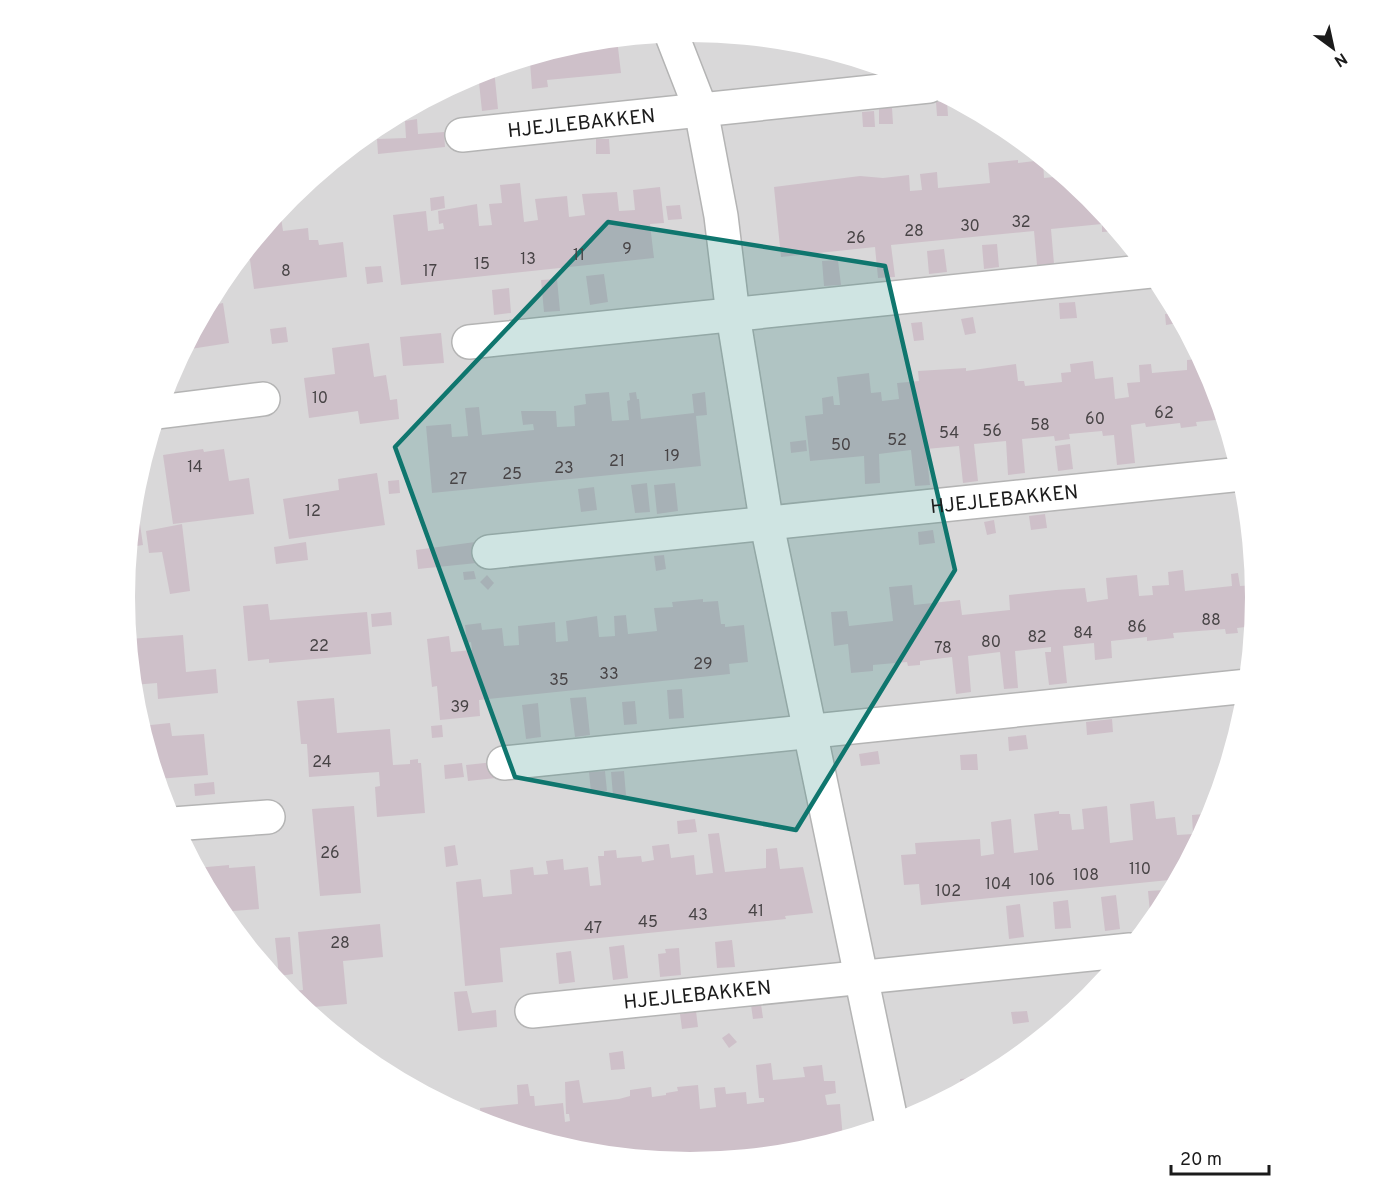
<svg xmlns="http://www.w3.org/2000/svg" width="1381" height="1195" viewBox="0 0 1381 1195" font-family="Overpass,sans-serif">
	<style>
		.residential { fill: #d9d8d9 }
		.building { fill: #cec0c9 }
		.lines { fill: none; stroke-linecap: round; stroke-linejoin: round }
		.minor-casing { stroke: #b4b4b4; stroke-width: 36 }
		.minor { stroke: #fff; stroke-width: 33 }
		.marked { fill: #0f766e; fill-opacity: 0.2; stroke: #0f766e; stroke-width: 4.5; stroke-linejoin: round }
		.labels { text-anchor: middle; stroke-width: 4.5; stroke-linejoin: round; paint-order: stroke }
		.number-label { font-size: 16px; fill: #484446 }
		.street-label { font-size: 20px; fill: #1b1b1b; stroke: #fff }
	</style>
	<rect width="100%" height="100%" fill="#ece1e6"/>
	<!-- residential -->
	<path class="residential" d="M126 598a564 564 0 1 1 1128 0a564 564 0 1 1-1128 0Z"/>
	<!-- building -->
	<path class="building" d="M617,39l4,34 -74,7 1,7 -16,2 -2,-27 15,-1v-3h-18l53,-16z
		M494,69l4,40 -16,2 -4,-38z
		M947,101l1,15h-11l-1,-14z
		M879,108h13l1,16h-14z
		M874,111l1,16h-12l-1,-15z
		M417,119l1,15 26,-2 1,15 -67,7 -1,-15 29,-1 -1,-17z
		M596,139h13l1,15h-14z
		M1018,160v3l25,-3 1,18 20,-2 27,22 28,33 -17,1v-8l-51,5 3,35 -17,1 -3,-34 -143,14 4,32 -17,1 -3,-31 -94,10 -7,-70 86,-11 23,2 26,-3 1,16 12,-1 -2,-16 17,-2 1,16 52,-5 -2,-20z
		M520,183l4,39 14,-2 -3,-21 32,-3 2,21 16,-2 -3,-21 35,-2 2,19 16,-1 -2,-20 27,-3 4,36 -14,1 4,34 -253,27 -8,-70 33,-4 2,20 16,-2 -1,-6 -4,1 -1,-13 39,-7 2,22 13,-1 -3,-21 13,-1 -2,-18z
		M444,196l1,12 -14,3 -1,-13z
		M680,205l2,14 -14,1 -2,-14z
		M281,217l2,14 25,-3 1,12h9l1,5 24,-3 4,35 -93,12 -4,-29 -13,2 36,-44z
		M997,244l2,23 -15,2 -2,-24z
		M944,249l3,23 -18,2 -2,-23z
		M838,260l3,25 -17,1 -2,-25z
		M381,266l2,16 -16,2 -2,-17z
		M604,274l4,28 -18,3 -4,-29z
		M557,279l3,32 -16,1 -3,-32z
		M509,288l2,25 -17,2 -2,-25z
		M1075,302l2,16 -17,1 -1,-16z
		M223,303l6,40 -45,7 24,-44z
		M1176,313l2,10 -12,2 -1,-11z
		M973,317l3,16 -11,2 -4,-16z
		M922,322l2,18 -10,1 -3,-18z
		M286,327l2,15 -16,2 -2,-15z
		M441,333l3,30 -41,3 -3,-29z
		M369,343l5,34 12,-2 4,25 7,-1 2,20 -39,5 -2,-13 -49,7 -5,-40 31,-4 -3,-26z
		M1198,359l1,9h7l8,13 11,38 -29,3 1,4 -16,2 -1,-5 -34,4 -1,-4 -14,2 4,38 -18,2 -3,-30 -11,1 -1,-5 -33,3 1,5 -15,2 -1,-5 -32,3 3,34 -17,2 -2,-34 -32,3 4,37 -15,2 -4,-37 -33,3 4,36 -15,1 -4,-36 -32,4 1,29 -15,1 -1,-28 -54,5 -5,-45 18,-2 -1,-16 11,-2 1,9h6l-3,-28 32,-4 2,20 10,-1 1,9 17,-2 -2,-16 22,-2 -1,-10 48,-3v3l50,-7 2,17h6l1,5 37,-4 -1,-9 10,-1 -1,-8 23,-3 2,18 18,-2 2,22 14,-2 -2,-14 13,-1 -1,-17 12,-1 1,9 35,-3v-10z
		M609,392l3,29 17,-1 -2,-19 3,-1 -1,-7 7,-1 1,7h2l2,20 53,-6 -2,-19 13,-2 2,23 -11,1 5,50 -269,27 -6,-67 25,-2 1,13 16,-1 -3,-28 14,-1 3,28 52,-5 -1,-6 -10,1 -2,-14h35l1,16 18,-1 -1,-20 12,-2 -1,-10z
		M806,440l1,11 -16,2 -1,-11z
		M1070,444l3,25 -15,2 -3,-25z
		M203,449l1,3 20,-3 5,32 20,-3 5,36 -81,10 -10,-69z
		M377,473l8,52 -96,14 -6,-40 56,-9 -1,-11z
		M399,480l1,13 -11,1 -1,-13z
		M647,483l3,29 -15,1 -4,-28z
		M675,483l3,28 -21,3 -3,-29z
		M594,487l3,23 -16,2 -3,-23z
		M135,489l8,56 -13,2z
		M1045,514l2,14 -16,2 -2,-14z
		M994,520l2,13 -9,2 -3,-13z
		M182,524l8,67 -20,3 -8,-42 -13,1 -3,-22z
		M933,530l2,13 -16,2 -1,-13z
		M306,542l2,18 -32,4 -2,-17z
		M475,542l2,21 -59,6 -2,-19z
		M664,555l2,14 -10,2 -2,-15z
		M1183,570l2,21 47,-5 -1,-12 7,-1 2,13 15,-1 -1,41 -17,2 1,5 -12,1 -1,-5 -52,4 1,5 -27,3v-4l-36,4 1,17 -17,2 -1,-17 -31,3 4,37 -18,2 -4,-33h6v-5l-36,4 3,37 -14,1 -4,-37 -32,4 3,36 -15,2 -4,-37 -32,4v4l-12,1 -1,-4 -34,3v6l-22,2 -3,-29 -14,2 -3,-34 16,-1 2,15 44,-5 -4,-34 23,-2 2,20 46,-5 2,15 48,-5 -1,-15 47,-5 29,-2 2,14 21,-3 -2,-21 31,-3 2,21 14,-1 -1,-9 17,-1 -1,-13z
		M474,571l2,8 -12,1 -1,-8z
		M487,575l7,8 -6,7 -8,-8z
		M703,599v3l15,-1 3,23h4v3l19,-2 4,37 -19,2 1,10 -251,26 1,16 -40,4 -3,-34 -5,1 -5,-48 22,-3 2,16 21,-2 -1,-8 -4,1 -2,-18 16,-2 1,7 20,-2 2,18 15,-1 -1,-19 37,-4 1,20 12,-1 -2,-20 31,-5 2,21 16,-1 -1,-20 12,-1 2,19 29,-3 -3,-23 19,-1 -1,-5z
		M268,604l2,16 97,-8 4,42 -102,9v-4l-21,2 -5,-55z
		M391,612l1,13 -20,2 -1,-13z
		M183,635l3,37 30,-3 2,24 -60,6 -1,-16 -24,2 -4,-46z
		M682,689l2,29 -15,1 -2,-29z
		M586,697l4,38 -15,2 -5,-39z
		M334,698l3,35 53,-4 3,36 17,-1v-4l8,-1v4h3l4,50 -48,4 -2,-30 5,-1 -1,-14 -70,5 -2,-33h-6l-4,-43z
		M635,701l2,23 -13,1 -2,-23z
		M538,703l3,34 -15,2 -4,-34z
		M1112,719l1,13 -26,3 -1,-13z
		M170,723l2,13 32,-2 4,41 -51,4 -16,-53z
		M442,725l1,12 -11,1 -1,-12z
		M1026,735l2,14 -19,2 -1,-14z
		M878,751l2,13 -19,2 -2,-12z
		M977,754l1,16h-17l-1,-15z
		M494,762l2,16 -28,3 -2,-16z
		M462,763l2,14 -19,2 -1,-14z
		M605,771l2,20 -16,2 -2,-21z
		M624,771l2,24 -13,1 -2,-24z
		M214,782l1,12 -20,2 -1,-12z
		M1154,801l2,18 19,-2 2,18 16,-1 -1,-19 12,-1 2,14 -27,51 -258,26 -2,-21 -15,1 -3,-30 15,-1 -1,-11 65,-4 1,17 13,-2 -3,-32 20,-3 3,34 24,-3 -4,-36 25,-3v3h11l2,16 12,-1 -2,-20 25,-3 3,37 23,-3 -3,-36z
		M354,806l7,87 -41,3 -8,-87z
		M695,819l2,13 -19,2 -1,-13z
		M719,833l6,39 41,-4v-19l11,-1 3,21 23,-2 10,46 -28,3 1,3 -286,29 3,34 -38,4 -9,-104 25,-3 2,18 29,-3 -2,-24 23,-3 1,8 14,-1 -2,-13 17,-2 1,11 24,-3 2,19 11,-1 -3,-29h6v-5l12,-1 1,8 24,-2 1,6 12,-2 -2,-14 17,-2 2,14 23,-3 2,20 17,-2 -5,-39z
		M455,845l3,20 -12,2 -2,-20z
		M229,865v3l26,-2 4,43 -26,2 1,11 -5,1 -9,-11 -24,-44z
		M1164,890l1,15 -14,19 -3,-33z
		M1116,895l4,34 -15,2 -4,-34z
		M1068,900l3,28 -16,1 -2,-27z
		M1020,904l4,33 -15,2 -3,-33z
		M380,924l3,33 -40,4 4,43 -44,4 -8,-7 -1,-10 9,-1 -5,-58z
		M290,937l3,37 -14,2 -4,-38z
		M732,940l3,27 -18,1 -2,-26z
		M624,945l4,33 -15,2 -4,-33z
		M679,948l2,27 -21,2 -2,-23 8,-1 -1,-4z
		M571,951l4,31 -16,2 -3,-31z
		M467,991l5,22 24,-3 1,17 -39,4 -4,-39z
		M761,1004l2,14 -10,1 -2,-14z
		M696,1011l2,16 -16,2 -2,-15z
		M1027,1011l2,11 -16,2 -2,-12z
		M729,1033l8,9 -8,6 -7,-10z
		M623,1051l2,18 -14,1 -2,-17z
		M771,1063l2,17 32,-3 -2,-10 19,-2 2,16h11l1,12 -11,2 2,10 13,-1 3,35 -13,1v4l-11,3 -146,15 -93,-9 -99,-30 -1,-15 38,-4 -1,-19 11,-1 2,12h4l1,10 28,-3 2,19 5,-1 -1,-7h-3l-1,-32 14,-2 4,23 36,-4 11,-3v-6l21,-3 1,10 14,-2v-2l12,-2 -1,-4 21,-2 2,24 16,-2 -2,-19 11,-1 1,7 20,-2 1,12 17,-2v-4h-5l-3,-33z
		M989,1077l-17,9 -11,5 -1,-12z"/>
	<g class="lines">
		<!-- minor casing -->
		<g class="minor-casing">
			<g id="minor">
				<path d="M671,33l30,77 20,106 12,99 34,210 125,600"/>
				<path id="s1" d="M462,135l467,-49"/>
				<path d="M469,342l682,-71"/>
				<path d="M158,412l105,-13"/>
				<path id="s2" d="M489,552l753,-78"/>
				<path d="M504,763l744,-77"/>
				<path d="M173,824l95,-7"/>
				<path id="s3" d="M532,1011l598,-61"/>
			</g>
		</g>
		<!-- minor -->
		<use href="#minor" class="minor"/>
	</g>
	<!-- marked area -->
	<path class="marked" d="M608,222l277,44 70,304 -159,260 -281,-53 -120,-330z"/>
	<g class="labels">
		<!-- number labels -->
		<g class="number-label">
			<text x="1021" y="227">32</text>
			<text x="970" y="231">30</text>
			<text x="914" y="236">28</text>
			<text x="856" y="243">26</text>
			<text x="627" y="254">9</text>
			<text x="579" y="260">11</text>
			<text x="528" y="264">13</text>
			<text x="482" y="269">15</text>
			<text x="286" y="276">8</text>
			<text x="430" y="276">17</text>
			<text x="320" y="403">10</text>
			<text x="1164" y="418">62</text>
			<text x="1095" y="424">60</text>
			<text x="1040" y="430">58</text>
			<text x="992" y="436">56</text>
			<text x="949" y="438">54</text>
			<text x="897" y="445">52</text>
			<text x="841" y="450">50</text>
			<text x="672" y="461">19</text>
			<text x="617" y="466">21</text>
			<text x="195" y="472">14</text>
			<text x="564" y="473">23</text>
			<text x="512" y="479">25</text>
			<text x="458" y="484">27</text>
			<text x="313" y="516">12</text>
			<text x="1211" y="625">88</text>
			<text x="1137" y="632">86</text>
			<text x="1083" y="638">84</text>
			<text x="1037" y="642">82</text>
			<text x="991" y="647">80</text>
			<text x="319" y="651">22</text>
			<text x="943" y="653">78</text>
			<text x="703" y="669">29</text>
			<text x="609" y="679">33</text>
			<text x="559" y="685">35</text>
			<text x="460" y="712">39</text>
			<text x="322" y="767">24</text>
			<text x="330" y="858">26</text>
			<text x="1140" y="874">110</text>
			<text x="1086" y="880">108</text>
			<text x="1042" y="885">106</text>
			<text x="998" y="889">104</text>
			<text x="948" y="896">102</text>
			<text x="756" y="916">41</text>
			<text x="698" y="920">43</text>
			<text x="648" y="927">45</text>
			<text x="593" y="933">47</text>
			<text x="340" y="948">28</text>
		</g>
		<!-- street labels -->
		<g class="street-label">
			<text dy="7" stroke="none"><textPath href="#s1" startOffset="120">HJEJLEBAKKEN</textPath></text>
			<text dy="7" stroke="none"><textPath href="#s2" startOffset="518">HJEJLEBAKKEN</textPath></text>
			<text dy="7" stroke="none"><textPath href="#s3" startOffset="166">HJEJLEBAKKEN</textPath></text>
		</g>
	</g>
	<!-- crop -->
	<path d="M0 0H1381V1195H0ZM135 597a555 555 0 1 1 1110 0a555 555 0 1 1-1110 0Z" fill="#fff" fill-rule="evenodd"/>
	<!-- north arrow -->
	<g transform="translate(1333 48) rotate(147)" stroke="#ffffff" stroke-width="4.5" paint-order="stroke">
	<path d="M0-4.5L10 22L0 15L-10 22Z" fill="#1b1b1b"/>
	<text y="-9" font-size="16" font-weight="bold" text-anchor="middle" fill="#1b1b1b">N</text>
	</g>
	<!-- scale -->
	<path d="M1171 1165v9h98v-9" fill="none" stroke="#1b1b1b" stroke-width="3"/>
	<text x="1180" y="1165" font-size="18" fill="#1b1b1b" stroke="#ffffff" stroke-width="4.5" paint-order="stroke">20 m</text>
</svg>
